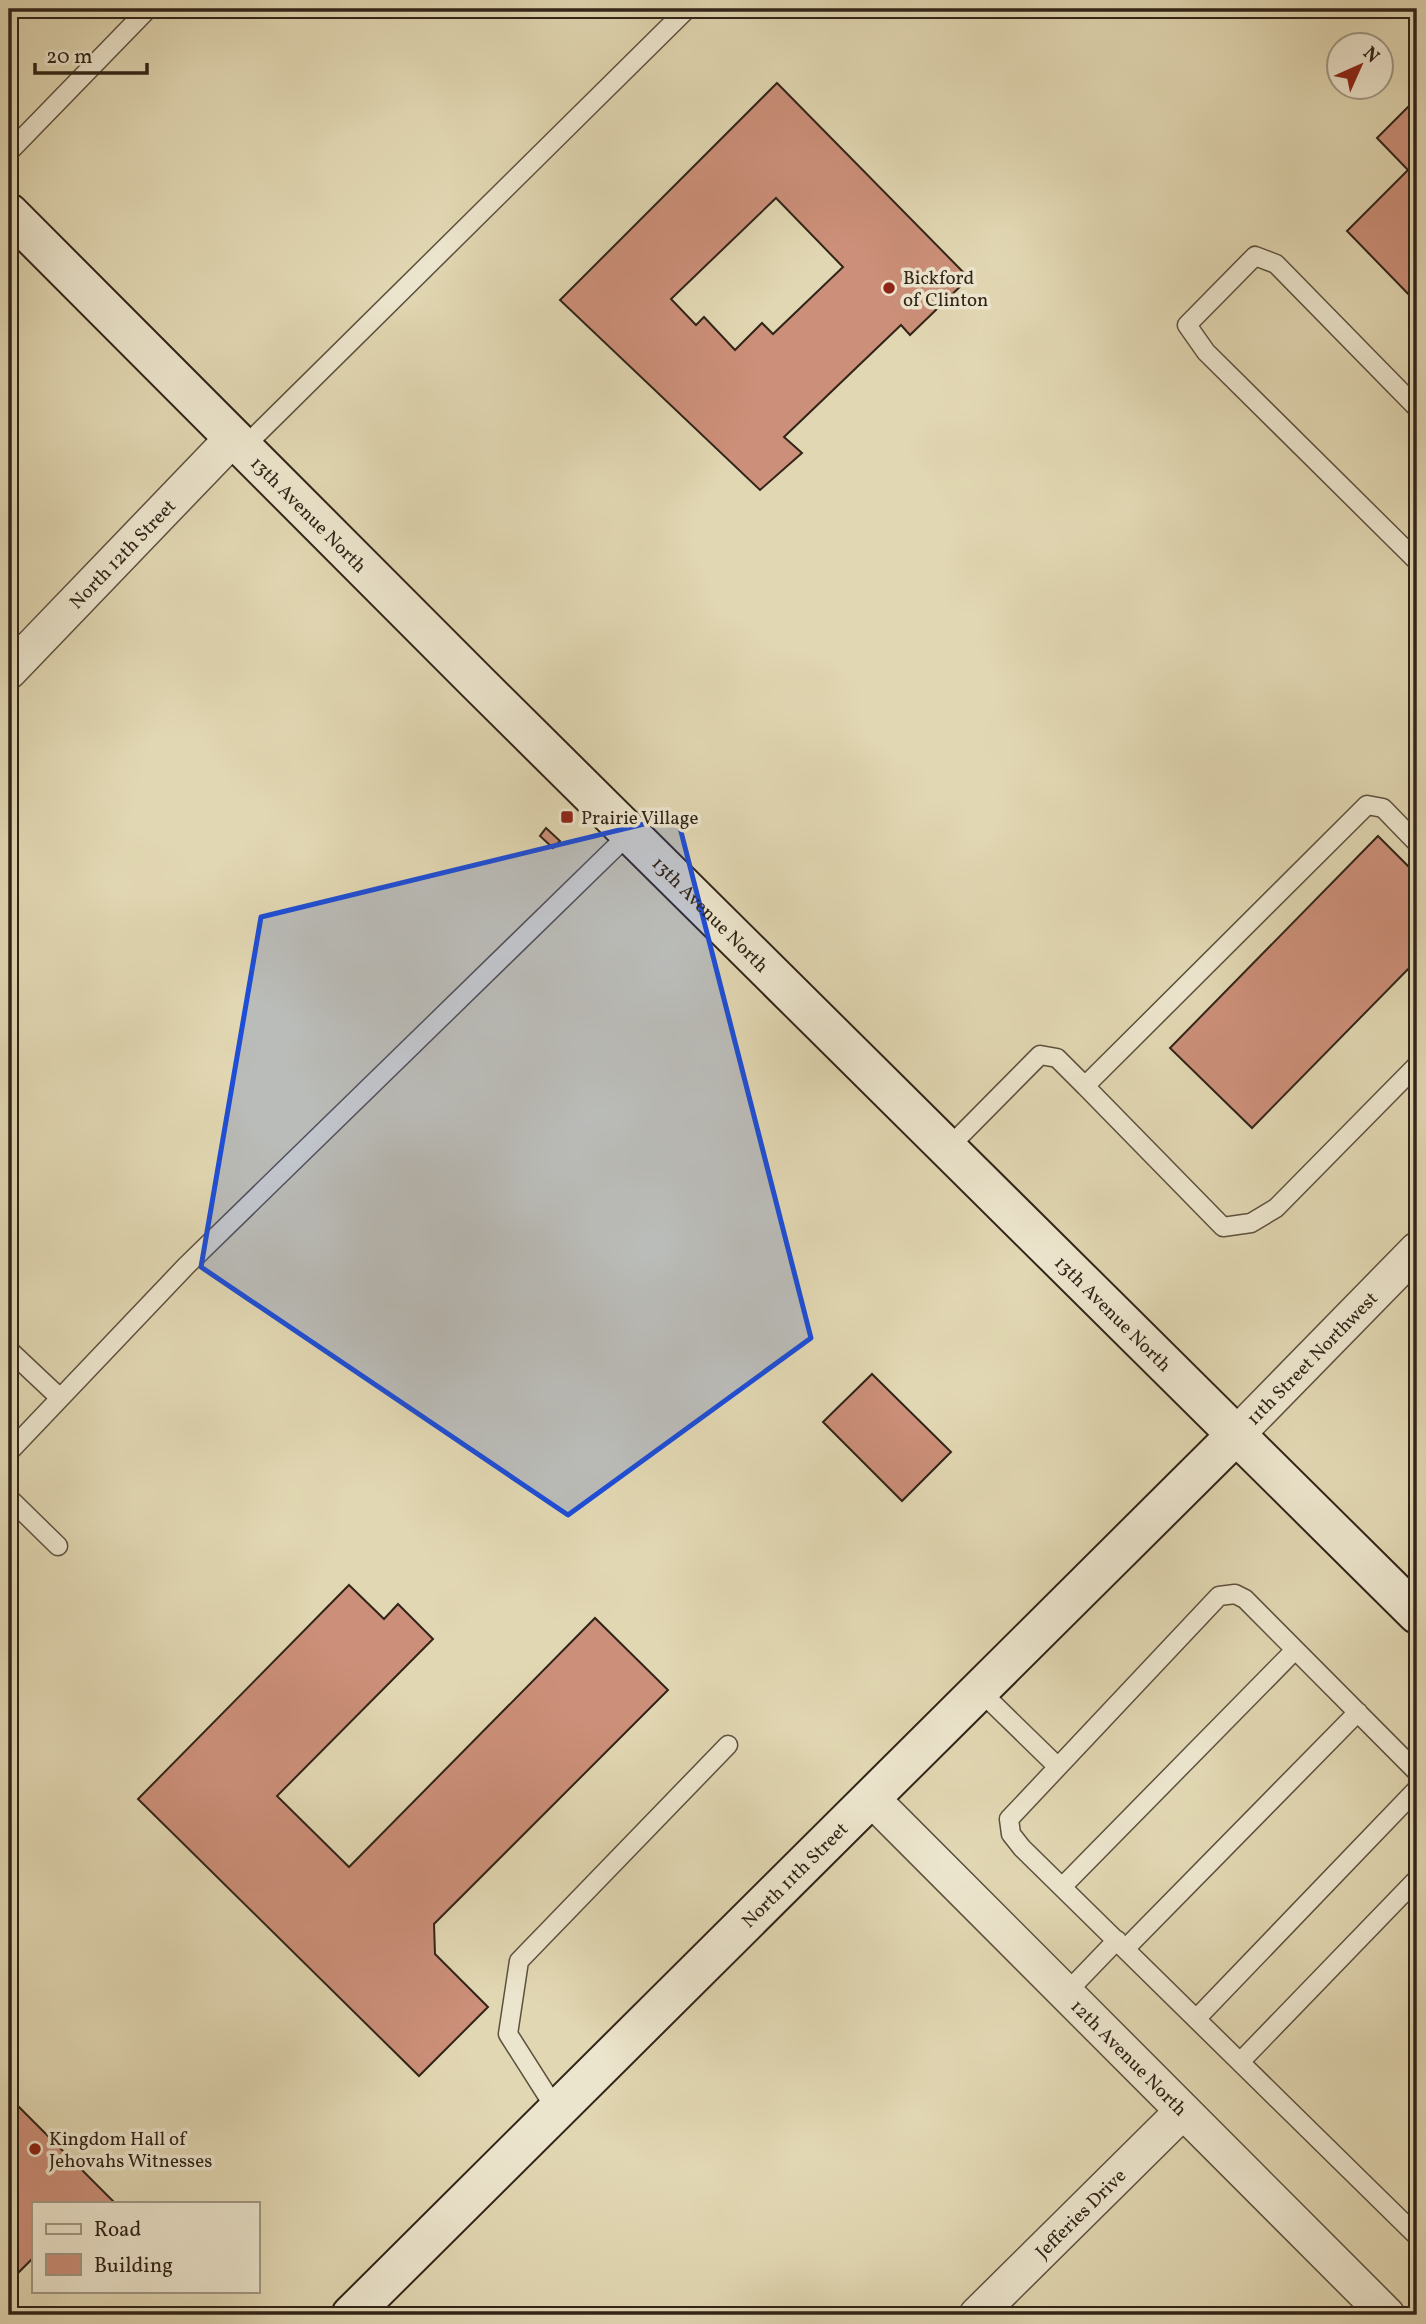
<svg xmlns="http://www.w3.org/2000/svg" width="1426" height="2324" viewBox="0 0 1426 2324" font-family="Vollkorn,serif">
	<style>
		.building { fill: #cc8f79; stroke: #312418; stroke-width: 2; fill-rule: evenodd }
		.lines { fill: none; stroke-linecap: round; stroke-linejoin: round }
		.lane-casing { stroke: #5d513e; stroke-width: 21 }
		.street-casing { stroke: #5d513e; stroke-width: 38 }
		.secondary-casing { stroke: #312418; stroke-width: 42 }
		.lane { stroke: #ece5cd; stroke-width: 18 }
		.street { stroke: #ece5cd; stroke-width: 35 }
		.secondary { stroke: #ece5cd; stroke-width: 38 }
		.marked { fill: #1d4ed8; fill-opacity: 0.2; stroke: #1d4ed8; stroke-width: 5; stroke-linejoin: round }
		.poi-dot { fill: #8f2418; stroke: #ece5cd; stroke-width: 2.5 }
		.labels { text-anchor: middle; stroke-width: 7; stroke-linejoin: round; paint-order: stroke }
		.poi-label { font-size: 19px; fill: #312418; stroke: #ece5cd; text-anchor: start }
		.street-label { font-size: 19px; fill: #312418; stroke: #ece5cd }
	</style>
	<rect width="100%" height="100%" fill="#e1d7b2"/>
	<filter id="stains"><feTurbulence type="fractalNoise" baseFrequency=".00286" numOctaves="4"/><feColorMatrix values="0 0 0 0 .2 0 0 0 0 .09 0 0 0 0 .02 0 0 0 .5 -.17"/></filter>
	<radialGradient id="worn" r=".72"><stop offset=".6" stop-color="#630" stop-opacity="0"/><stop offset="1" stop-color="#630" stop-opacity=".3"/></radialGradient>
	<!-- building -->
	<path class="building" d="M777,83l192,195 -59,57 -9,-10 -117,112 18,16 -42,37 -200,-190zM776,198l67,69 -70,67 -11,-11 -27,27 -31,-33 -8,8 -25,-26z
		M1417,98v205l-70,-72 61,-61 -31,-32z
		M546,828l14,13 -7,7 -13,-12z
		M1378,836l39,39v85l-165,168 -82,-80z
		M872,1374l79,78 -49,49 -79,-79z
		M349,1585l35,34 14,-15 35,35 -156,157 72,71 246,-249 73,72 -234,234 1,30 53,53 -69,69 -281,-277z
		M9,2097l104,104 -3,2h-77v55l-18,18 -6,-6v-42l2,-2 -2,-3z"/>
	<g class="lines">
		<!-- lane casing -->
		<g class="lane-casing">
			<path id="lane" d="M9,152l139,-143
				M1417,408l-141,-144 -21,-8 -68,69 19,27 211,209
				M244,447l443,-438
				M1417,843l-34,-35 -16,-3 -282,281 138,141 28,-4 25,-15 141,-143
				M948,1148l92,-93 17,3 28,28
				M9,1350l51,48
				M9,1452l177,-186 444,-433
				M9,1498l49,48
				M979,1690l79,77
				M1417,1772l-172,-173 -10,-5 -16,2 -210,223 2,15 11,14 395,388
				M1062,1887l233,-237
				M1125,1949l233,-237
				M1066,1993l51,-53
				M1197,2018l220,-229
				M1241,2061l176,-182
				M557,2111l-49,-77 11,-73 209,-216"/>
		</g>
		<!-- street casing -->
		<g class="street-casing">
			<g id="street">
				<path id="s1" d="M9,671l225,-234"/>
				<path id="s2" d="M1236,1435l181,-185"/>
				<path id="s3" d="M871,1798l516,517"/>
				<path id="s4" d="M977,2315l206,-204"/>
			</g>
		</g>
		<!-- secondary casing -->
		<g class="secondary-casing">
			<g id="secondary">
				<path id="s5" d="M9,213l467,468 941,933"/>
				<path id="s6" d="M351,2315l885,-880"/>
			</g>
		</g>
		<!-- lane -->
		<use href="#lane" class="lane"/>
		<!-- street -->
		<use href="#street" class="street"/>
		<!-- secondary -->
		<use href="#secondary" class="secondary"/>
	</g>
	<!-- marked area -->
	<path class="marked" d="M677,816l134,522 -243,177 -367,-248 60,-350z"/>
	<!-- markers -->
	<g class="poi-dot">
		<circle cx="889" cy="288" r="7"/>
		<rect x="560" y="810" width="14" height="14" rx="3.5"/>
		<circle cx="35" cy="2149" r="7"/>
	</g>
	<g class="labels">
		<!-- poi labels -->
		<g class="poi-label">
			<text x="903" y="284">Bickford<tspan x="903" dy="22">of Clinton</tspan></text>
			<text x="581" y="824">Prairie Village</text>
			<text x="49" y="2145">Kingdom Hall of<tspan x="49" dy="22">Jehovahs Witnesses</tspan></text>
		</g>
		<!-- street labels -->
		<g class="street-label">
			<text dy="7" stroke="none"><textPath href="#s5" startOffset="425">13th Avenue North</textPath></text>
			<text dy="7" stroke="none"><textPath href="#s1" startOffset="163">North 12th Street</textPath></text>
			<text dy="7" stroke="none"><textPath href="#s5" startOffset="992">13th Avenue North</textPath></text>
			<text dy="7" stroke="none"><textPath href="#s5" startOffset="1559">13th Avenue North</textPath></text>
			<text dy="7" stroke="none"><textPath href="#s2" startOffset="108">11th Street Northwest</textPath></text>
			<text dy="7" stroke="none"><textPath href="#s6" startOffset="625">North 11th Street</textPath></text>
			<text dy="7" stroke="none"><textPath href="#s3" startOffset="366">12th Avenue North</textPath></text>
			<text dy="7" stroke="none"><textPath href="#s4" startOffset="145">Jefferies Drive</textPath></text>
		</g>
	</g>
	<!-- margin -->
	<rect width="1426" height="2324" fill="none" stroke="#e1d7b2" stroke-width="35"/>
	<rect x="10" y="10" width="1405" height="2303" fill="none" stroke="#312418" stroke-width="3.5"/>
	<rect x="18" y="18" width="1391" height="2289" fill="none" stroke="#312418" stroke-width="2"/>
	<!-- legend -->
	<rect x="32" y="2202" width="228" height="91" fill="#ece5cd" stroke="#a19885" stroke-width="2"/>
	<rect x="46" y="2224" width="35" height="10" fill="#ece5cd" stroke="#a19885" stroke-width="2"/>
	<text x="94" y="2236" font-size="21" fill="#312418">Road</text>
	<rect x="46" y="2254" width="35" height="21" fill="#cc8f79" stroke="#a19885" stroke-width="2"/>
	<text x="94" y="2272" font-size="21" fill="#312418">Building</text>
	<!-- north arrow -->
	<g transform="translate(1360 66) rotate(45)"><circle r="33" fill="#ece5cd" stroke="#a19885" stroke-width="2"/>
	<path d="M0-5L12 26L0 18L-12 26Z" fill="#8f2418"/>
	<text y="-10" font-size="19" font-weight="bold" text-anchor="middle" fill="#312418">N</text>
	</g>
	<!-- scale -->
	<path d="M35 63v10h112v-10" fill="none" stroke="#312418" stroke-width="3.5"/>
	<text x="46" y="63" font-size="21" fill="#312418" stroke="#ece5cd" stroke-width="5" paint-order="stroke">20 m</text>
	<rect width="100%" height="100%" filter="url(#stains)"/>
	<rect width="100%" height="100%" fill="url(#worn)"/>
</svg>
